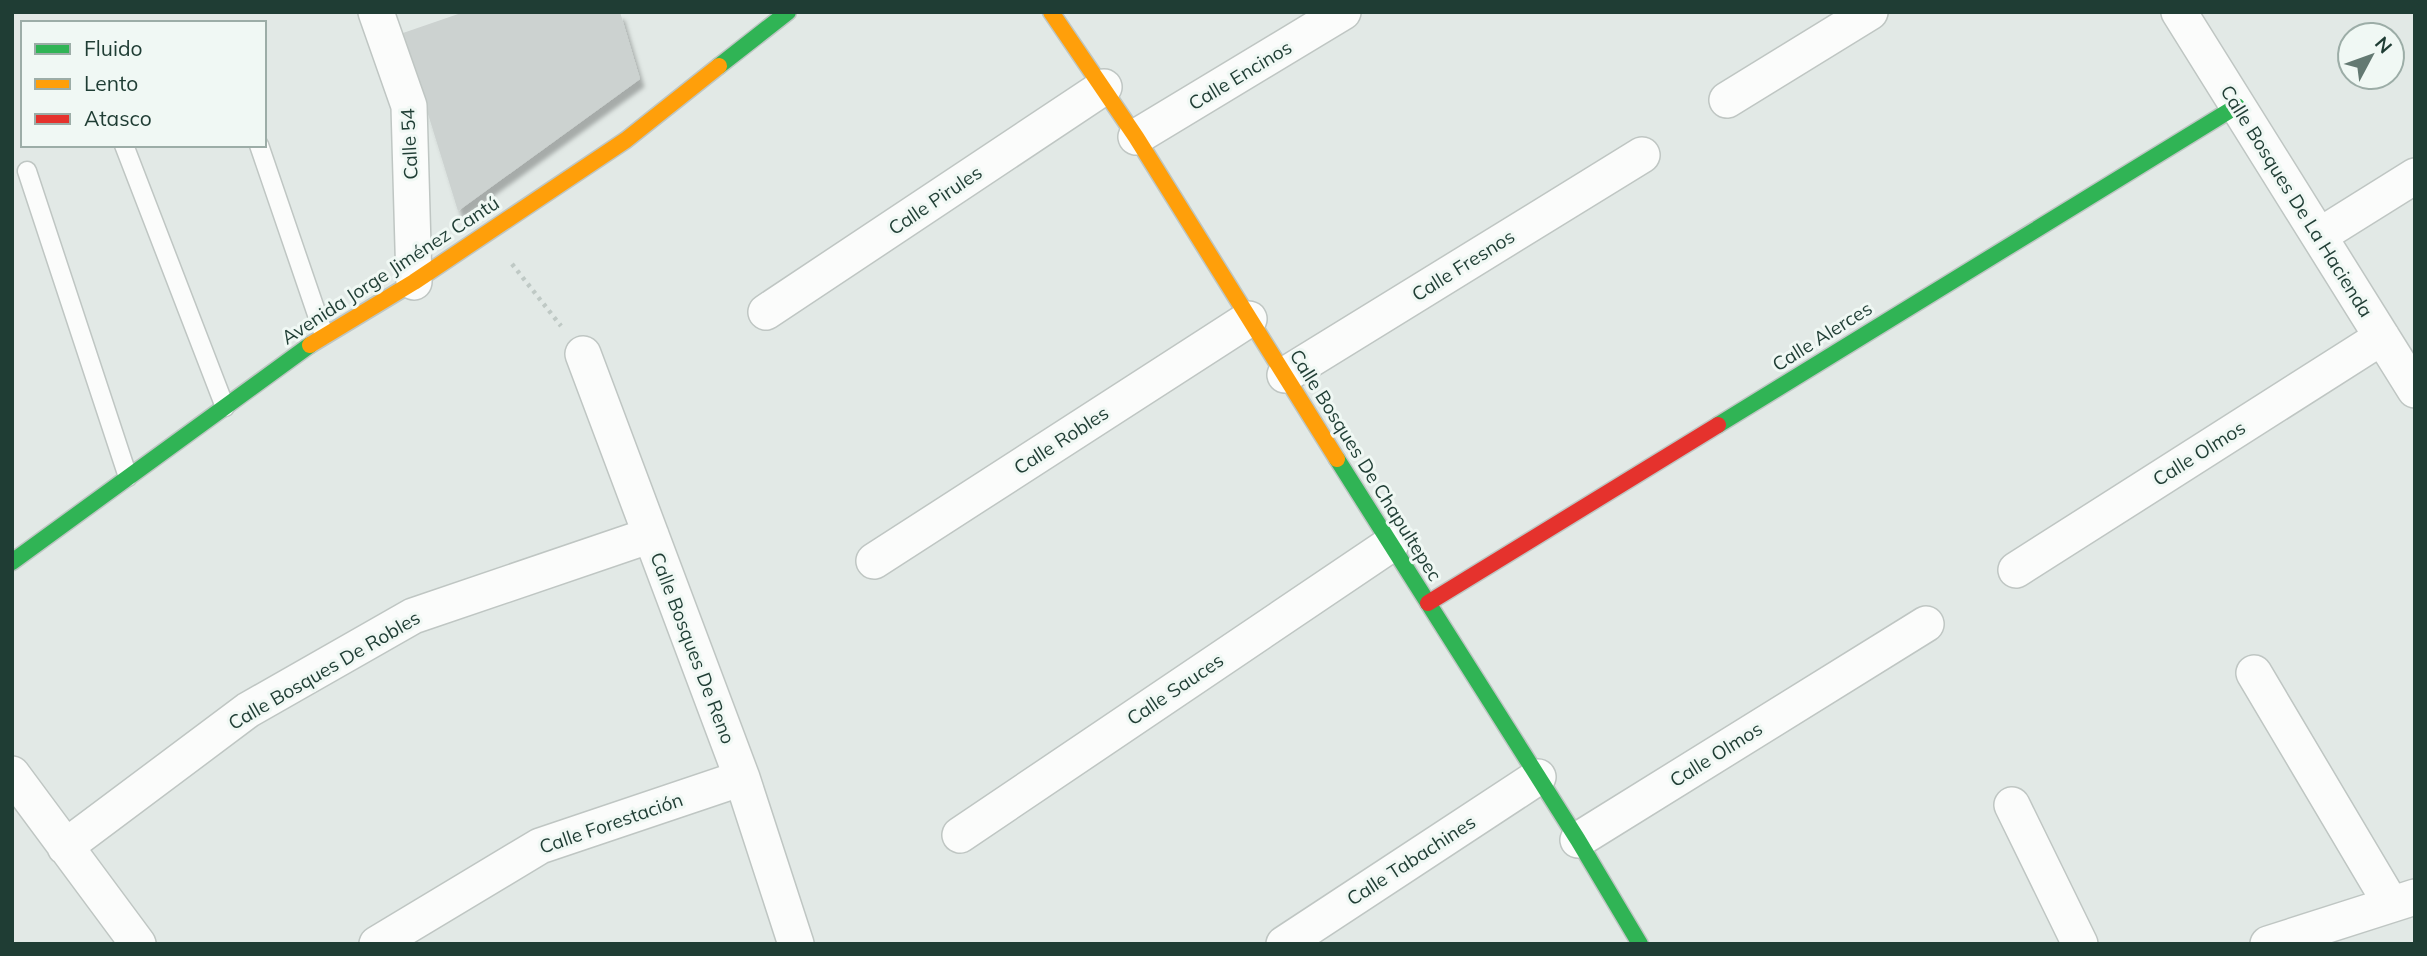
<svg xmlns="http://www.w3.org/2000/svg" width="2427" height="956" viewBox="0 0 2427 956" font-family="Mulish,sans-serif">
	<style>
		.building { fill: #ccd2d0; filter: url(#shadow) }
		.lines { fill: none; stroke-linecap: round; stroke-linejoin: round }
		.lane-casing { stroke: #bfc6c3; stroke-width: 21 }
		.street-casing { stroke: #bfc6c3; stroke-width: 38 }
		.fast-casing { stroke: #bec6c3; stroke-width: 19 }
		.slow-casing { stroke: #bec6c3; stroke-width: 19 }
		.jam-casing { stroke: #bec6c3; stroke-width: 19 }
		.path { stroke: #bfc9c5; stroke-width: 4.5; stroke-dasharray: 3.5 5; stroke-linecap: butt }
		.lane { stroke: #fbfcfb; stroke-width: 18 }
		.street { stroke: #fbfcfb; stroke-width: 35 }
		.fast { stroke: #30b455; stroke-width: 16 }
		.slow { stroke: #ff9f0a; stroke-width: 16 }
		.jam { stroke: #e5322d; stroke-width: 16 }
		.labels { text-anchor: middle; stroke-width: 6; stroke-linejoin: round; paint-order: stroke }
		.street-label { font-size: 19px; fill: #1f3d34; stroke: #f0f8f4 }
	</style>
	<defs>
		<filter id="shadow"><feDropShadow dx="4.5" dy="8" stdDeviation="2" flood-color="#0004"/></filter>
	</defs>
	<rect width="100%" height="100%" fill="#e2e9e6"/>
	<!-- building -->
	<path class="building" d="M464,12h156l20,67 -182,132 -55,-178z"/>
	<g class="lines">
		<!-- lane casing -->
		<g class="lane-casing">
			<path id="lane" d="M124,145l101,262
				M259,145l65,190
				M27,171l101,306"/>
		</g>
		<!-- street casing -->
		<g class="street-casing">
			<path id="street" d="M376,12l33,94 5,176
				M2179,12l236,378
				M1727,100l143,-88
				M1136,137l207,-125
				M2319,236l96,-60
				M766,312l338,-225
				M583,354l159,424 54,166
				M1285,375l357,-220
				M874,561l375,-242
				M2016,570l366,-233
				M2254,673l137,231
				M12,774l126,170
				M2012,805l68,139
				M960,835l431,-291
				M1578,840l348,-216
				M65,847l183,-137 165,-94 238,-81
				M377,944l163,-98 202,-68
				M1284,944l254,-167
				M2268,944l147,-47"/>
		</g>
		<!-- fast casing -->
		<g class="fast-casing">
			<path id="fast" d="M719,66l69,-54
				M1718,425l519,-319
				M1337,459l241,381 62,104
				M12,562l298,-217"/>
		</g>
		<!-- slow casing -->
		<g class="slow-casing">
			<path id="slow" d="M1051,12l85,125 201,322
				M310,345l104,-63 212,-142 93,-74"/>
		</g>
		<!-- jam casing -->
		<g class="jam-casing">
			<path id="jam" d="M1428,603l290,-178"/>
		</g>
		<!-- path -->
		<path class="path" d="M512,264l49,62"/>
		<!-- lane -->
		<use href="#lane" class="lane"/>
		<!-- street -->
		<use href="#street" class="street"/>
		<!-- fast -->
		<use href="#fast" class="fast"/>
		<!-- slow -->
		<use href="#slow" class="slow"/>
		<!-- jam -->
		<use href="#jam" class="jam"/>
	</g>
	<g class="labels">
		<!-- street labels -->
		<g class="street-label">
			<text transform="translate(1240 75) rotate(-31)" y="7">Calle Encinos</text>
			<text transform="translate(409 144) rotate(-93)" y="7">Calle 54</text>
			<text transform="translate(935 200) rotate(-34)" y="7">Calle Pirules</text>
			<text transform="translate(2297 201) rotate(58)" y="7">Calle Bosques De La Hacienda</text>
			<text transform="translate(1463 265) rotate(-32)" y="7">Calle Fresnos</text>
			<text transform="translate(390 270) rotate(-33)" y="7">Avenida Jorge Jiménez Cantú</text>
			<text transform="translate(1822 336) rotate(-32)" y="7">Calle Alerces</text>
			<text transform="translate(1061 440) rotate(-33)" y="7">Calle Robles</text>
			<text transform="translate(2199 453) rotate(-32)" y="7">Calle Olmos</text>
			<text transform="translate(1366 465) rotate(58)" y="7">Calle Bosques De Chapultepec</text>
			<text transform="translate(693 648) rotate(69)" y="7">Calle Bosques De Reno</text>
			<text transform="translate(324 670) rotate(-30)" y="7">Calle Bosques De Robles</text>
			<text transform="translate(1175 689) rotate(-34)" y="7">Calle Sauces</text>
			<text transform="translate(1716 754) rotate(-32)" y="7">Calle Olmos</text>
			<text transform="translate(611 823) rotate(-19)" y="7">Calle Forestación</text>
			<text transform="translate(1411 860) rotate(-33)" y="7">Calle Tabachines</text>
		</g>
	</g>
	<!-- border -->
	<rect width="2427" height="956" fill="none" stroke="#1f3d34" stroke-width="28"/>
	<!-- legend -->
	<rect x="21" y="21" width="245" height="126" fill="#f0f8f4" stroke="#9cada7" stroke-width="2"/>
	<rect x="35" y="44" width="35" height="10" fill="#30b455" stroke="#9cada7" stroke-width="2"/>
	<text x="84" y="56" font-size="21" fill="#1f3d34">Fluido</text>
	<rect x="35" y="79" width="35" height="10" fill="#ff9f0a" stroke="#9cada7" stroke-width="2"/>
	<text x="84" y="91" font-size="21" fill="#1f3d34">Lento</text>
	<rect x="35" y="114" width="35" height="10" fill="#e5322d" stroke="#9cada7" stroke-width="2"/>
	<text x="84" y="126" font-size="21" fill="#1f3d34">Atasco</text>
	<!-- north arrow -->
	<g transform="translate(2371 56) rotate(49)"><circle r="33" fill="#f0f8f4" stroke="#9cada7" stroke-width="2"/>
	<path d="M0-5L12 26L0 18L-12 26Z" fill="#637972"/>
	<text y="-10" font-size="19" font-weight="bold" text-anchor="middle" fill="#1f3d34">N</text>
	</g>
</svg>
